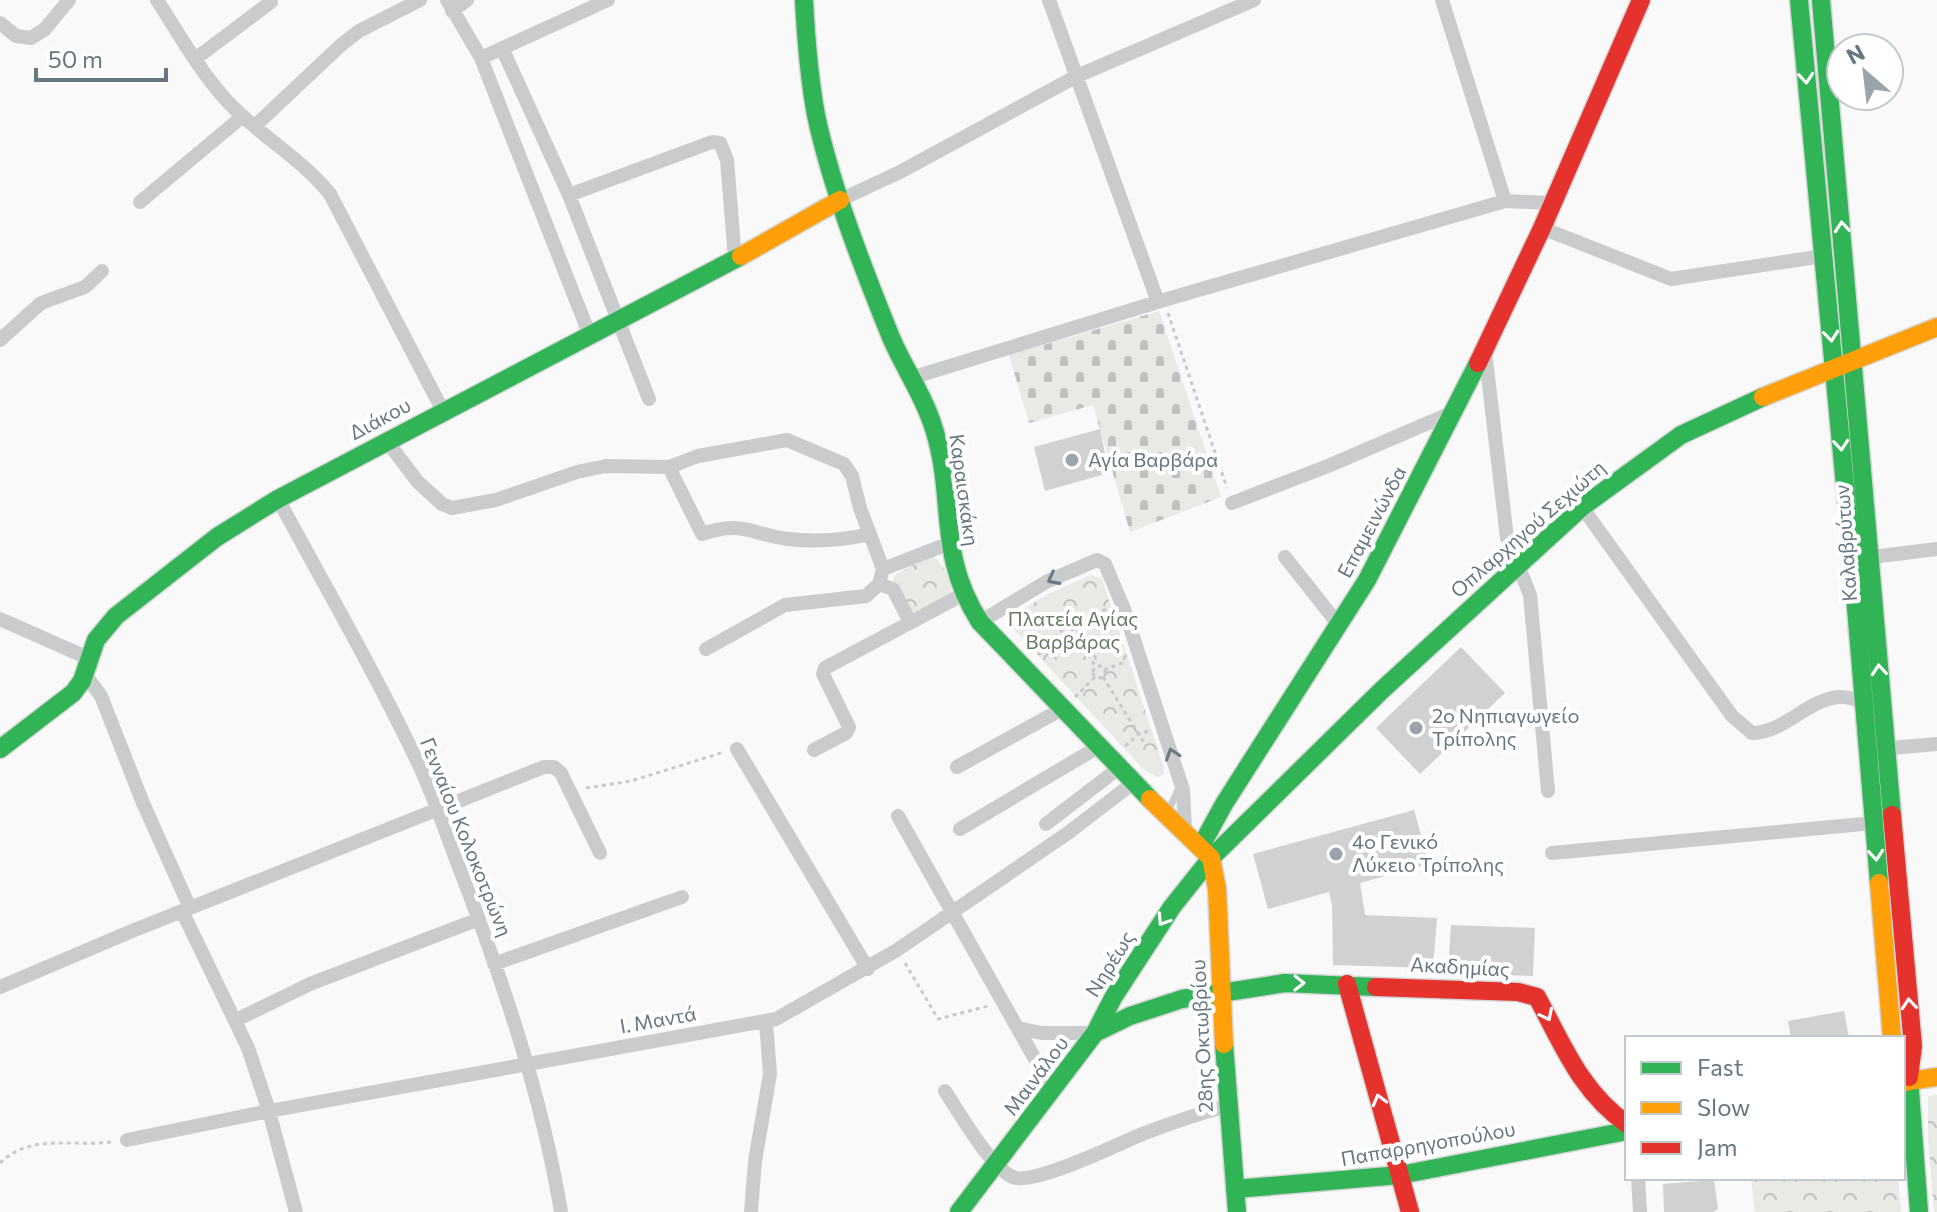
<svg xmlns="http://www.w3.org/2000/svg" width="1937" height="1212" viewBox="0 0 1937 1212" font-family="Commissioner,sans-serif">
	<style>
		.cemetery { fill: url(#cemetery-stones) }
		.park { fill: url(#park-crowns) }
		.building { fill: #cfd1d2 }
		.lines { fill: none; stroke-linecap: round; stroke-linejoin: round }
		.fast-casing { stroke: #d5d6d7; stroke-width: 21 }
		.slow-casing { stroke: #d5d6d7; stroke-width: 21 }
		.jam-casing { stroke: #d5d6d7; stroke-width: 21 }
		.path { stroke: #c8c9ca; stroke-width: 3; stroke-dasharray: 4 4; stroke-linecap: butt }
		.lane { stroke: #cacbcc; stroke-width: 7 }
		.street { stroke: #cacbcc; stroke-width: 14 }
		.fast { stroke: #30b455; stroke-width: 18 }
		.slow { stroke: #ff9f0a; stroke-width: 18 }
		.jam { stroke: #e5322d; stroke-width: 18 }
		.oneway { stroke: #fff }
		.oneway2 { stroke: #6b7b85 }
		.poi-dot { fill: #99a4ab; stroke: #fff; stroke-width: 3 }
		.labels { text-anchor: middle; stroke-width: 8; stroke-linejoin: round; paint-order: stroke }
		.street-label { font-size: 20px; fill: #667781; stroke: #fff }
		.poi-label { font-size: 20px; fill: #667781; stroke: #fff; text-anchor: start }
		.park-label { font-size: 20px; fill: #6a7965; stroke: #fff }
	</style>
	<defs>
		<pattern id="cemetery-stones" width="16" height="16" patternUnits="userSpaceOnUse" patternTransform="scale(2)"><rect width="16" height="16" fill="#e8eae6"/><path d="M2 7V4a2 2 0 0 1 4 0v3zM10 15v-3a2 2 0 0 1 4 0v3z" fill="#c0c2c0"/></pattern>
		<pattern id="park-crowns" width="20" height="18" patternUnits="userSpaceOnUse" patternTransform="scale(2)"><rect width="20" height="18" fill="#e8eae6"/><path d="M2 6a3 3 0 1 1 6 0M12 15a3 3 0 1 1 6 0" fill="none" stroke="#c0c2c0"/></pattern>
	</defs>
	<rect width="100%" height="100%" fill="#f9f9f9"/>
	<!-- cemetery -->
	<path class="cemetery" d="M1159,311l62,186 -91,35 -37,-127 -64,18 -20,-68z"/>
	<!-- park -->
	<path class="park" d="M934,557c10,7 18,24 17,37l-39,19 -6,-6 -13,-27 2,-5 28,-16z
		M1091,575l11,4 61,186 1,9 -6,3 -14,-7 -134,-145v-8l36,-22z
		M1937,1095v117h-3l-6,-75v-41z
		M1751,1178h147l3,34h-146z"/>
	<!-- building -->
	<path class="building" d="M1100,429l9,44 -64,18 -11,-44z
		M1461,647l44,46 -85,81 -44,-46z
		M1414,810l15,54 -69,19 5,32 72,3 -4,50 -100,-3 -1,-60 -3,-13 -61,17 -15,-55z
		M1451,925l84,3 -2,48 -85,-3z
		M1844,1011l5,27h-58l-3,-17z
		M1714,1180l4,29 -5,3h-49l-1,-28z"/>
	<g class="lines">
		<!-- fast casing -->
		<g class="fast-casing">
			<path id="fast" d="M804,0c2,39 5,77 12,115 15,71 47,153 74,220 13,32 34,60 44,94 22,70 2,125 46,193l170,177
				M1799,0l53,560 27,323
				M1821,0l71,815
				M0,749l73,-56 9,-12 14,-41 20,-24 101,-79 61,-38 463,-243
				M1201,846l23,-42 143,-224 111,-217
				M1095,1033l19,-37 58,-89 39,-49 171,-168 200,-183 99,-72 82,-38
				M1224,1044l13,168
				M1909,1077l10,135
				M1235,1189l165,-14 227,-44
				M959,1212l136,-179 35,-17 52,-17 103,-16 91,4"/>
		</g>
		<!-- slow casing -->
		<g class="slow-casing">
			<path id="slow" d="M741,256l99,-56
				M1763,397l174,-70
				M1150,799l61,59 6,31 7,155
				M1879,883l13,155
				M1903,1082l34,-5"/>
		</g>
		<!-- jam casing -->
		<g class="jam-casing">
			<path id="jam" d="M1478,363l64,-135 99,-228
				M1892,815l21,231 -4,31
				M1347,984l63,228
				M1376,987l142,5 19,5c26,48 44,95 90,127"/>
		</g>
		<!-- path -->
		<path class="path" d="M1168,313l59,175
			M1062,614l34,53
			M1038,655l30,-31 39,-15
			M1093 672a6 6 0 1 1 12 0a6 6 0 1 1-12 0Z
			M1104,670l21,-8
			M1103,677l43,69
			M1075,697l20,-20
			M1125,746l14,-12 9,-3
			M586,788l45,-7 90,-28
			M905,963l33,56 50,-13
			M0,1163c31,-30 71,-16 111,-21"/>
		<!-- lane -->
		<path class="lane" d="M1168,811l12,-25"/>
		<!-- street -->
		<path class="street" d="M157,0c22,34 43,72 71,102 32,34 73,56 102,92l113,217
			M447,0l34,58 109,278
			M1049,0l109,302
			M1442,0l63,201
			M452,11l15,-11
			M0,23l16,13 15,2 14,-9 24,-29
			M502,48l67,147 80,204
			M481,58l127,-58
			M195,59l76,-57
			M255,126l86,-81 18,-14 61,-31
			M569,195l143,-53 8,1 7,17 8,99
			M840,200l60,-28 177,-96 177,-76
			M140,202l103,-86
			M1542,228l129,51 152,-23
			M0,340l41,-37 44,-16 17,-16
			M1485,351l22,187 23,57 18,196
			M911,378l253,-78 341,-99 47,2
			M386,440l31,41 25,23 10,4 44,-8 81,-28 29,-6 63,1 29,-11 89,-16 57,24 8,12 8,32 23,61
			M669,467l33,67c41,-14 48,0 86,5 26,3 56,1 82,-5
			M278,499c48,89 99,177 142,268 16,35 28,72 42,108 42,109 80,222 99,337
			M1232,503l96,-37 128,-55
			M1582,507l150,209 20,17c34,-1 54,-33 87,-36 7,-1 17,3 24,4
			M1285,557l53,67
			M1864,558l73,-9
			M879,584l14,5 17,33
			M0,619l88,39
			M980,622l66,-40 51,-22 8,4 19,45 59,181 2,40
			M706,649l79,-44 81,-9 13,-12 4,-15 67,-26
			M84,673l17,23 42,107 47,105
			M737,749l131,220
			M1879,749l58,-5
			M814,750l32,-17 3,-6 -26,-53 2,-6 137,-73
			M957,767l105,-58
			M898,816l155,275
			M1046,824l73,-56
			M960,829l138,-82
			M1552,853l322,-30
			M182,911l66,137 21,63 27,101
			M494,964l188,-67
			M0,987l132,-56 412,-164h10l7,6 39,80
			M236,1020l74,-36 169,-65
			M1018,1028l23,5h54
			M945,1091c13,20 46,77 68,86 20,9 103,-32 127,-42 28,-11 57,-21 87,-29
			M127,1140l142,-29 507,-92 121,-69 171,-117 65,-50
			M1638,1178l2,34
			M751,1212l4,-51 15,-87 -4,-52"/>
		<!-- fast -->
		<use href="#fast" class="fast"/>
		<!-- slow -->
		<use href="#slow" class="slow"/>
		<!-- jam -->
		<use href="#jam" class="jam"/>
	</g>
	<!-- one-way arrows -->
	<defs><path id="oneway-chevron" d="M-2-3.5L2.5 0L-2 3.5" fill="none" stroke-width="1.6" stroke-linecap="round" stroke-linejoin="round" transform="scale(2)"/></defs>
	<g class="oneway">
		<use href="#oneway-chevron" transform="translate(1806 78) rotate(85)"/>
		<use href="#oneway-chevron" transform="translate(1842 227) rotate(-95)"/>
		<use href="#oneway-chevron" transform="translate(1831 336) rotate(84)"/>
		<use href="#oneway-chevron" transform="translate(1841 445) rotate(85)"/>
		<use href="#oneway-chevron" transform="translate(1879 670) rotate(-95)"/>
		<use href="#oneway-chevron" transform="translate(1876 855) rotate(85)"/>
		<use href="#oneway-chevron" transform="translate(1163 920) rotate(123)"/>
		<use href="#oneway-chevron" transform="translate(1299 983) rotate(1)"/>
		<use href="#oneway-chevron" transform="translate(1909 1004) rotate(-95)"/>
		<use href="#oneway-chevron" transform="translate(1547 1015) rotate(63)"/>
		<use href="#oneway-chevron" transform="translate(1379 1100) rotate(-105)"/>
	</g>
	<g class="oneway2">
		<use href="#oneway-chevron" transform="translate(1053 579) rotate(152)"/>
		<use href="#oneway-chevron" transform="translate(1172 754) rotate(-108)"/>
	</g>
	<!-- markers -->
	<g class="poi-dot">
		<circle cx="1072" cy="460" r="8"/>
		<circle cx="1416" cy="728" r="8"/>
		<circle cx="1336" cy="854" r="8"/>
	</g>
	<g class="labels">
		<!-- street labels -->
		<g class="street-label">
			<text transform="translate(380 419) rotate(-28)" y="7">Διάκου</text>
			<text transform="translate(964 490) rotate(82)" y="7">Καραισκάκη</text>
			<text transform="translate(1372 522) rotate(-62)" y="7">Επαμεινώνδα</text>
			<text transform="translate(1528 529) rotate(-41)" y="7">Οπλαρχηγού Σεχιώτη</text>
			<text transform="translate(1846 543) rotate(-94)" y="7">Καλαβρύτων</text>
			<text transform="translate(466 837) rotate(68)" y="7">Γενναίου Κολοκοτρώνη</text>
			<text transform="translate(1110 964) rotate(-58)" y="7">Νηρέως</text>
			<text transform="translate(1460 967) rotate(3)" y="7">Ακαδημίας</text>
			<text transform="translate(658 1020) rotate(-10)" y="7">Ι. Μαντά</text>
			<text transform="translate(1202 1036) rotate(-93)" y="7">28ης Οκτωβρίου</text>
			<text transform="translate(1036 1076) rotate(-53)" y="7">Μαινάλου</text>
			<text transform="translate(1428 1144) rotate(-10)" y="7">Παπαρρηγοπούλου</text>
		</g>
		<!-- poi labels -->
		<g class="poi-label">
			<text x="1088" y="467">Αγία Βαρβάρα</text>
			<text x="1432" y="723">2ο Νηπιαγωγείο<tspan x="1432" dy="23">Τρίπολης</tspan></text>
			<text x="1352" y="849">4ο Γενικό<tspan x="1352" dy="23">Λύκειο Τρίπολης</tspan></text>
		</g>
		<!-- park labels -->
		<g class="park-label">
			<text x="1073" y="626">Πλατεία Αγίας<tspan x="1073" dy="23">Βαρβάρας</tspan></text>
		</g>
	</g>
	<!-- legend -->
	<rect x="1625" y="1036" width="280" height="144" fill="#ffffff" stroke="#c2c9cd" stroke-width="2"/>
	<rect x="1641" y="1062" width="40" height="12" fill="#30b455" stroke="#c2c9cd" stroke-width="2"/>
	<text x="1697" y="1076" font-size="24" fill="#667781">Fast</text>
	<rect x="1641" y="1102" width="40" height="12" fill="#ff9f0a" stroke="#c2c9cd" stroke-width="2"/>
	<text x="1697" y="1116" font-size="24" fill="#667781">Slow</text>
	<rect x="1641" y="1142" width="40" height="12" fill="#e5322d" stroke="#c2c9cd" stroke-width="2"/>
	<text x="1697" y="1156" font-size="24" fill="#667781">Jam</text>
	<!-- north arrow -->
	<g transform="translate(1865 72) rotate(332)"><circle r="38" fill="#ffffff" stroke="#c2c9cd" stroke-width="2"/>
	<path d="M0-6L14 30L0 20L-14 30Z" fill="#99a4ab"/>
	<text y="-12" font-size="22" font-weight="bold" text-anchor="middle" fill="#667781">N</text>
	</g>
	<!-- scale -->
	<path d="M36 68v12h130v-12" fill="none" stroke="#667781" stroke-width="4"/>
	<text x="48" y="68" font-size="24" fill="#667781" stroke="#ffffff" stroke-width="6" paint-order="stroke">50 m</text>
</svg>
